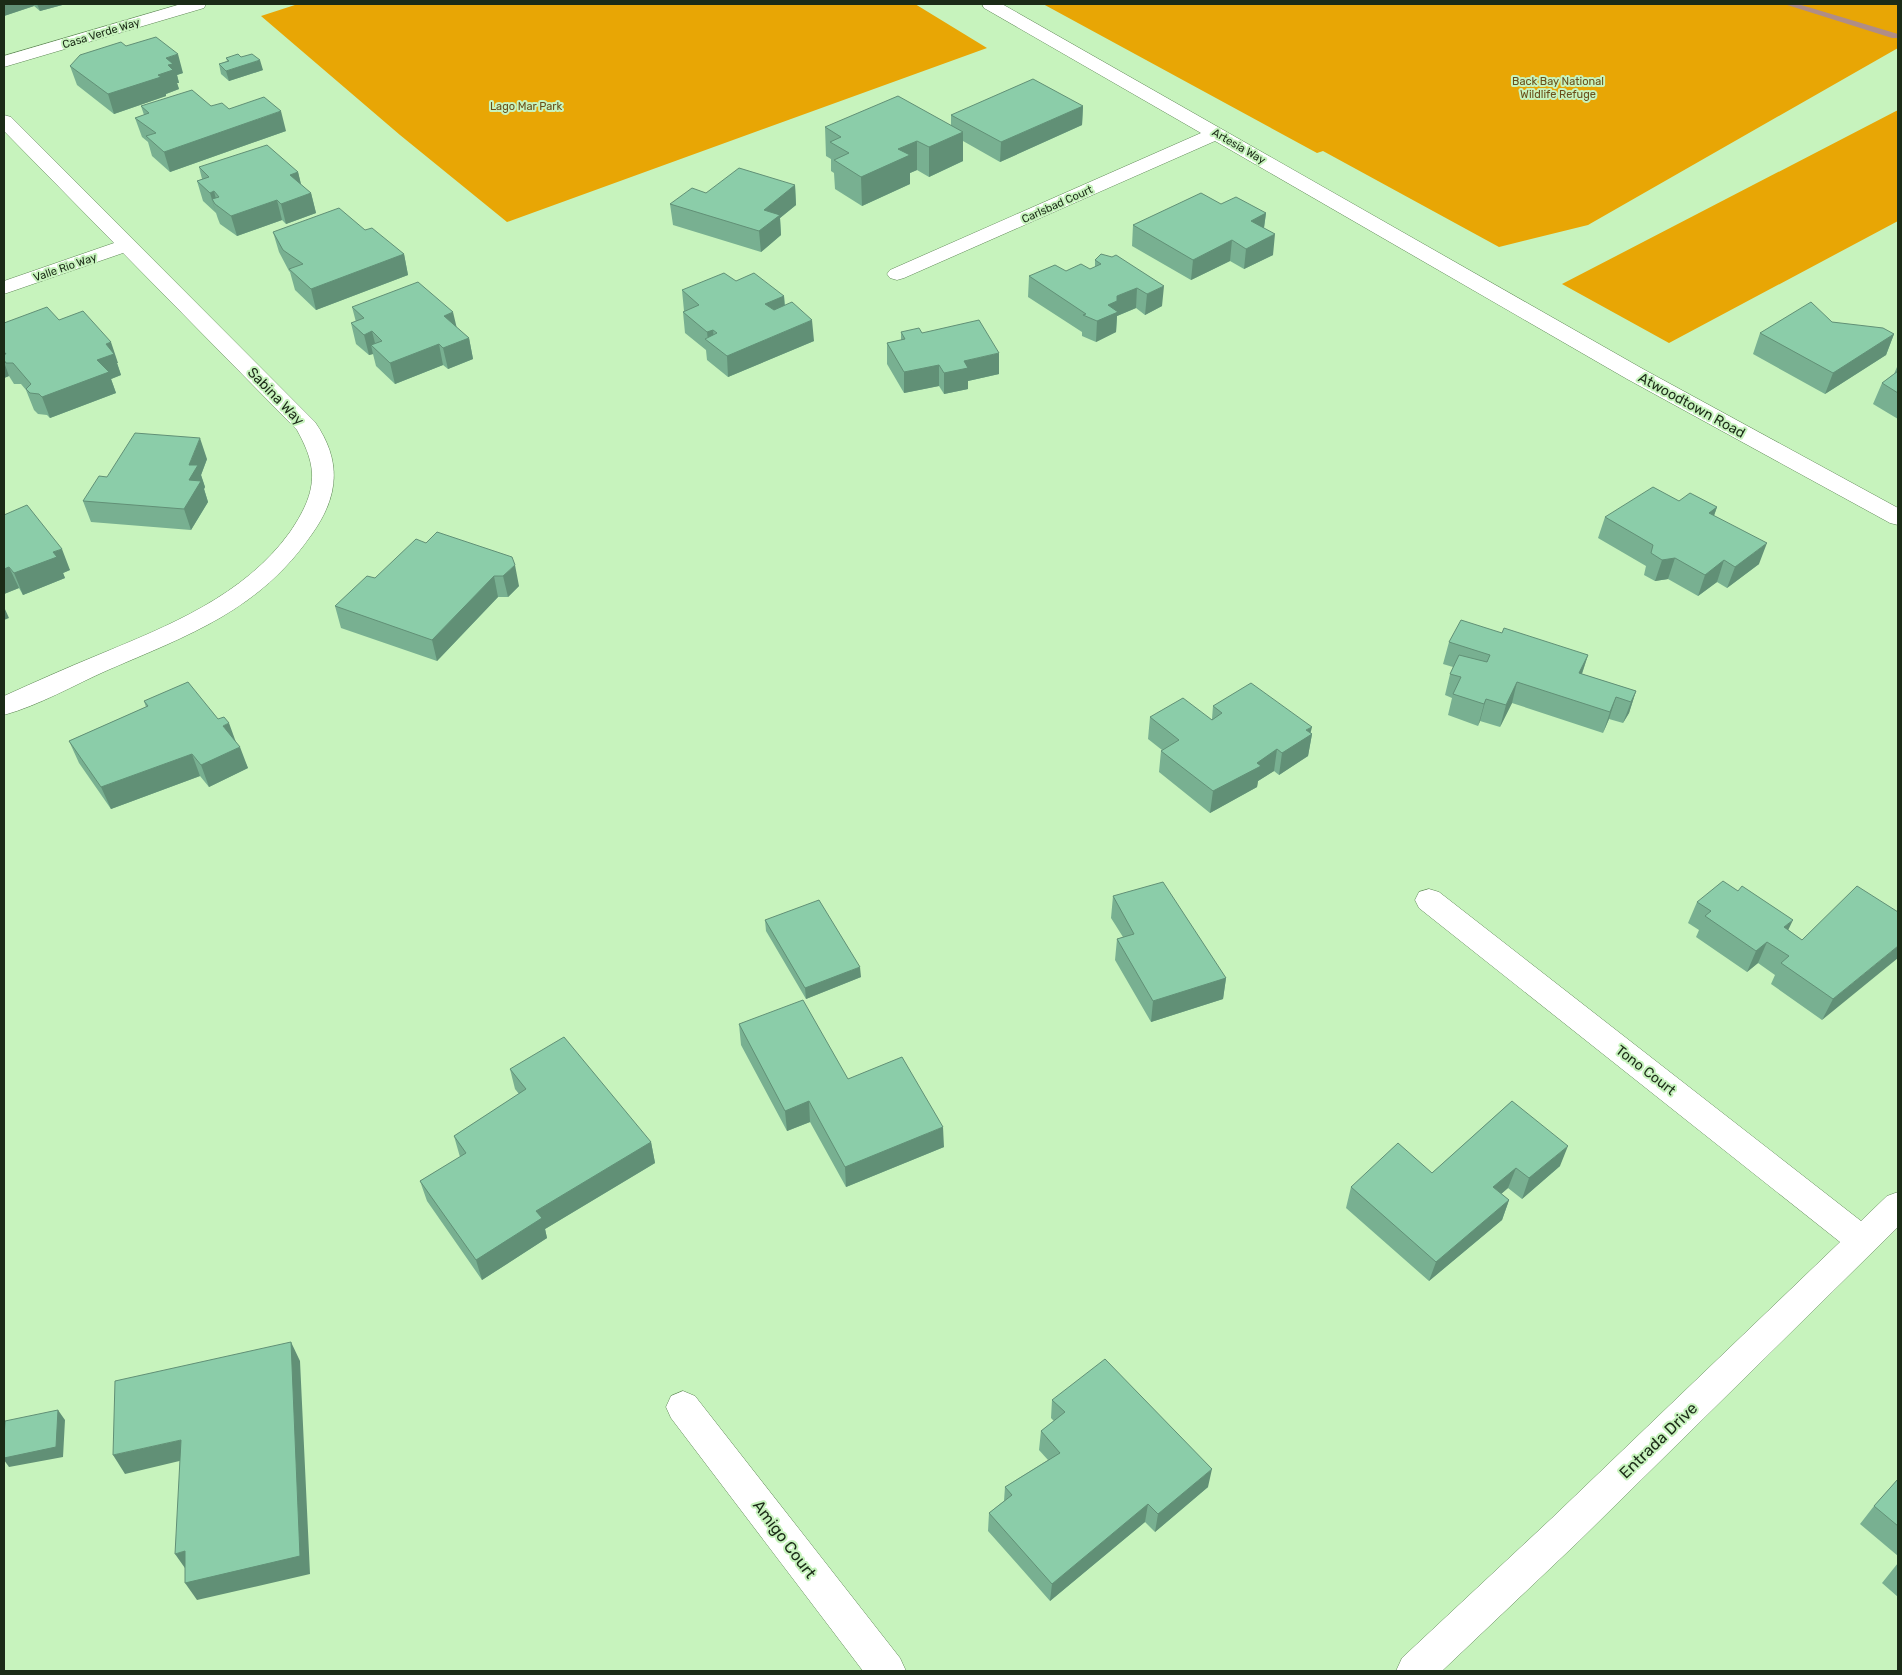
<svg xmlns="http://www.w3.org/2000/svg" width="1902" height="1675" viewBox="0 0 1902 1675" font-family="Rubik,sans-serif">
	<style>
		.green { fill: #e8a605 }
		.lines { fill: none; stroke-linecap: round; stroke-linejoin: round }
		.stream { fill: #b08d86; fill-rule: evenodd }
		.street-casing { stroke: #608857; stroke-width: 1 }
		.street { fill: #fff; fill-rule: evenodd }
		.wall { fill: #78b091 }
		.shaded-wall { fill: #619076 }
		.building { fill: #8bcda9; stroke: #619076 }
		.labels { text-anchor: middle; stroke-width: 4; stroke-linejoin: round; paint-order: stroke }
		.far-street-label { font-size: 11px; fill: #1b2b17; stroke: #c7f3bd }
		.far-park-label { font-size: 11px; fill: #6a4e1a; stroke: #c7f3bd }
		.street-label { font-size: 14px; fill: #1b2b17; stroke: #c7f3bd }
		.near-street-label { font-size: 16px; fill: #1b2b17; stroke: #c7f3bd }
	</style>
	<rect width="100%" height="100%" fill="#c7f3bd"/>
	<!-- green -->
	<path class="green" d="M298,4h617l72,44 -480,174 -107,-87 -139,-119z
		M1043,4h855v44l-310,177 -89,22 -176,-96 -6,2z
		M1898,110v111l-229,122 -107,-59z"/>
	<g class="lines">
		<!-- stream -->
		<path class="stream" d="M1784,4h14l100,30v4h-6z"/>
		<!-- street casing -->
		<g class="street-casing">
			<path id="street" d="M181,4h25l-2,4 -200,59v-11z
				M982,4h20l641,365 255,139v17l-8,-2 -263,-144 -412,-238 -311,137 -7,2 -7,-2 -3,-4 3,-4 311,-137 -217,-125z
				M4,115l7,2 304,305c27,39 24,74 -3,112 -52,76 -123,101 -204,136 -34,15 -68,35 -104,45v-19c31,-14 62,-28 94,-41 70,-29 146,-59 192,-123 12,-18 23,-37 22,-59 -1,-16 -8,-30 -15,-43l-174,-177 -119,41v-13l110,-38 -110,-112z
				M1429,889l10,3 422,329 26,-25 11,-4v35l-320,315 -136,129h-46l6,-13 150,-140 288,-276 -421,-334 -4,-8 4,-8z
				M683,1391l12,5 205,262 6,13h-43l-192,-253 -5,-11 5,-11z"/>
		</g>
		<!-- street -->
		<use href="#street" class="street"/>
	</g>
	<!-- wall -->
	<path class="wall" d="M4,4h62l-26,7 -6,-5 -30,10z
		M126,46l57,27 -6,2 2,8h-2l2,6 -13,5v2l-52,18 -37,-29 -7,-19z
		M241,57l22,13 -34,11 -8,-7 -2,-10 8,-3 -1,-3z
		M141,106h70l18,3 57,22 -116,41 -18,-16 -4,-14 -6,-5 -7,-19 9,-3z
		M1083,106l-1,19 -82,37 -37,-21v20l-34,16 -12,-7 -7,3v11l-48,22 -27,-17 -1,-16 -3,-2v-12l-5,-3 -1,-29 126,-2v-10z
		M199,167l99,5 3,13 10,8 5,20 -30,11 -4,-4 -45,16 -17,-12 -2,-5 -2,-6 -13,-12 -6,-20 5,-2z
		M795,185l1,20 -16,13 1,17 -20,17 -88,-27 -3,-21 36,-11z
		M1221,204l45,9 -2,15 9,27 -29,14 -14,-8 -39,19 -59,-34 1,-21z
		M365,230l39,24 4,21 -92,35 -21,-20 -5,-18 -1,-1 -10,-19 -6,-20z
		M1101,254l61,52 -17,9 -9,-7 -19,8 -1,16 -20,10 -14,-6v-4l-54,-35 1,-21 37,-5 24,-2 5,-2v-7z
		M736,281l48,15 1,9 29,36 -86,36 -21,-17 -1,-10 -21,-17 -2,-21 2,-1h-1l-2,-21z
		M352,307l104,20 13,11 4,21 -25,10 -5,-4 -48,19 -19,-18 -3,-12 -4,1 -13,-11 -5,-21 5,-1z
		M59,320l59,43h-1l4,12 -10,4 5,14 -66,25 -3,-3 -9,-1 -4,-4 -8,-20 -5,-6h-7l-5,-8 -5,2v-55z
		M1832,322l62,12 -8,21 -61,39 -72,-40 7,-21z
		M901,332l21,1 77,41 -31,7v8l-24,5 -5,-8 -35,7 -17,-29v-21l14,-3z
		M1898,366v53l-25,-15 9,-21 12,-9 3,-7z
		M207,459l-6,16 4,12 -1,2 4,13 -17,28 -100,-8 -8,-21 24,-24z
		M1679,501l38,6 -3,9 45,48 -32,24 -10,-6 -19,14 -30,-17 -13,2 -11,-6 2,-9 -48,-28 7,-21z
		M4,515l66,55 -7,3 2,5 -42,17 -4,-7 -15,6z
		M437,532l82,54 -11,11h-10l-61,64 -96,-33 -6,-22 91,-63z
		M1502,633l86,22 -6,19 54,17 -7,22 -6,10 -14,-4 -6,14 -91,-30 -12,24 -20,-6 -2,5 -30,-11 4,-17 -7,-3 5,-21 3,-7 -10,-3 6,-22z
		M144,701l91,40 13,27 -39,19 -9,-11 -89,33 -32,-46 -10,-22 77,-34z
		M1213,706l98,27 1,1 -4,22 -29,19 -5,-4 -16,10 -1,6 -47,26 -51,-41 2,-21 1,-1 -14,-11 2,-22 62,2z
		M1113,896l113,82 -3,21 -72,23 -36,-62 2,-21 6,-2 -12,-19z
		M1697,902l91,28 14,10 96,-28 -76,108 -51,-36 4,-9 -17,-12 -11,9 -51,-35 3,-7 -11,-7z
		M765,920l96,57 -55,22 -40,-68z
		M739,1024l109,55 96,68 -98,40 -36,-65 -23,9 -46,-86z
		M510,1069l141,73 4,21 -110,66 2,9 -65,42 -55,-79 -7,-20 40,-24 -6,-21 65,-42 -4,-5z
		M1512,1101l48,65 -38,33 -14,-11 -7,6 8,6 -7,20 -73,61 -83,-73 5,-21 81,-14z
		M1052,1400l156,87 -53,45 -10,-10 -95,79 -62,-70 1,-18 15,-12 1,-14 43,-27 -9,-10 2,-19 13,-10 -3,-3z
		M1898,1479v77l-38,-32 14,-18z
		M1898,1563v34l-16,-14z"/>
	<!-- shaded-wall -->
	<path class="shaded-wall" d="M4,4h29l1,2 -30,10z
		M37,4h29l-26,7z
		M178,54l5,19 -6,2 2,8h-2l2,6 -13,5v2l-52,18 -6,-20 50,-19 8,-17z
		M260,60l3,10 -34,11 -3,-10z
		M1083,106l-1,19 -82,37 1,-20z
		M281,111l5,20 -116,41 -6,-20z
		M963,132v29l-34,16v-30z
		M917,141v29l-7,3v11l-48,22 -1,-29 37,-28z
		M298,172l5,20 -13,-17z
		M795,185l1,20 -16,13 1,17 -20,17 -2,-21 5,-21z
		M214,191l4,16 -6,-8 4,14 -6,-20z
		M311,193l5,20 -30,11 -5,-20z
		M277,200l5,20 -45,16 -6,-20z
		M1266,213l-3,21 -12,-13z
		M1275,234l-2,21 -29,14 2,-20z
		M1232,240l-2,21 -39,19 2,-20z
		M404,254l4,21 -92,35 -5,-21z
		M1164,286l-2,20 -17,9 2,-21z
		M1137,288l-1,20 -19,8 -1,16 -20,10 1,-21 11,-16 9,-9z
		M784,296l1,21 -20,-13z
		M453,312l5,21 -14,-17z
		M812,320l2,21 -86,36 -1,-21z
		M713,330l2,17 -7,-6 -1,-9z
		M372,331l5,20 -6,-6 2,9 -4,1 -5,-20z
		M1894,334l-8,21 -61,39 8,-21z
		M469,338l4,21 -25,10 -5,-21z
		M111,342l7,21h-1l4,12 -10,4 5,14 -66,25 -8,-21 64,-53z
		M439,344l4,21 -48,19 -5,-21z
		M999,353v21l-31,7v8l-24,5v-21l20,-12z
		M4,362l5,14 -5,2z
		M939,365v21l-35,7v-21z
		M200,438l7,21 -6,16 4,12 -1,2 4,13 -17,28 -7,-21 5,-29v-15z
		M1717,507l-8,22v-16z
		M1767,543l-8,21 -32,24 8,-21z
		M62,549l8,21 -7,3 2,5 -42,17 -9,-22 39,-21z
		M1675,558l-7,21 -13,2 7,-21z
		M1724,560l-7,22 -19,14 7,-21z
		M515,565l4,21 -11,11 -5,-21z
		M9,567l10,21 -15,6v-25z
		M494,576l4,21 -61,64 -5,-21z
		M4,607l5,11 -5,2z
		M1588,655l-7,21 -2,-3z
		M1517,682l-5,21 -12,24 6,-22z
		M1636,691l-7,22 -6,10 8,-21z
		M1616,697l-7,22 -6,14 7,-21z
		M1486,699l-6,22 -2,5 6,-22z
		M229,723l8,22 -14,-19z
		M1312,727l-2,8 2,-1 -4,22 -29,19 3,-22 24,-23z
		M240,747l8,21 -39,19 -8,-22z
		M1277,749l-3,22 -16,10 -1,6 -47,26 3,-22z
		M192,754l8,22 -89,33 -10,-22z
		M1793,920l-10,21 1,-14z
		M1767,942l-9,21 -11,9 9,-21z
		M1898,946v12l-76,62 11,-21z
		M860,967l1,10 -55,22 -1,-11z
		M1226,978l-3,21 -72,23 2,-21z
		M809,1101l1,21 -23,9 -2,-20z
		M943,1127l1,20 -98,40 -1,-20z
		M651,1142l4,21 -110,66 2,9 -65,42 -6,-20 60,-49z
		M1568,1146l-8,20 -38,33 7,-21z
		M1516,1168l-8,20 -22,19 7,-20z
		M1509,1200l-7,20 -73,61 7,-19z
		M291,1342l9,19 10,213 -113,26 -12,-17z
		M58,1410l7,10 -2,37 -54,10 -5,-7v-2z
		M181,1440l11,18 -67,16 -12,-19z
		M1212,1469l-4,18 -53,45 3,-18z
		M1148,1504l-3,18 -95,79 2,-17z
		M185,1551l2,20 -12,-17z"/>
	<!-- building -->
	<path class="building" d="M156,37l22,17 -12,4 7,6 -5,1 5,5 -15,5 3,2 -53,17 -38,-28 10,-11 41,-13 5,4z
		M238,54l3,3 11,-3 8,6 -34,11 -7,-7 10,-3 -3,-3z
		M1033,79l50,27 -82,36 -50,-27z
		M192,90l19,16 11,-3 7,6 35,-12 17,14 -117,41 -18,-16 10,-3 -21,-15 14,-5 -8,-7z
		M898,96l65,36 -34,15 -12,-6 -19,8 12,6 -49,22 -27,-17 15,-7 -19,-11 11,-5 -16,-10z
		M267,145l31,27 -8,3 21,18 -30,11 -4,-4 -46,16 -16,-12 -3,-5 7,-2 -5,-6 -4,2 -13,-12 12,-4 -10,-10z
		M739,168l56,17 -31,25 16,5 -21,16 -89,-27 22,-16 14,5z
		M1201,193l20,11 15,-7 30,16 -15,8 24,13 -29,15 -14,-9 -39,20 -60,-35z
		M339,208l26,22 7,-2 32,26 -93,35 -22,-20 14,-5 -20,-14 -10,-18z
		M1101,254l11,3 4,-2 48,31 -17,8 -10,-6 -20,8v5l-9,4 10,7 -21,9 -14,-6 3,-1 -57,-38 26,-11 11,6 15,-7 9,5 11,-5 -6,-4z
		M724,273l12,8 18,-8 30,23 -19,8 9,6 18,-8 20,18 -85,36 -22,-17 12,-6 -4,-3 -6,2 -24,-20 16,-7 -17,-15z
		M418,282l35,30 -9,4 25,22 -26,10 -4,-4 -49,19 -19,-18 11,-4 -10,-10 -8,4 -13,-12 13,-5 -12,-11z
		M1811,302l21,20 51,6 11,6 -61,39 -73,-40z
		M47,307l12,13 24,-9 28,31 -5,2 8,10 -17,6 12,12 -67,25 -3,-3 -9,-1 -4,-4 5,-5 -18,-21h-7l-2,-3v-4l2,-3 -2,1v-31z
		M979,320l20,33 -35,8 4,7 -24,5 -5,-8 -35,7 -17,-29 18,-4 -4,-7 18,-4 3,5z
		M1898,371v22l-16,-10z
		M135,433l65,5 -11,27h9l-9,15 12,1 -17,28 -101,-8 16,-25 8,1z
		M1653,487l26,14 11,-8 27,14 -8,6 58,30 -32,24 -11,-7 -19,15 -30,-17 -13,2 -11,-7 2,-8 -48,-28z
		M27,505l35,44 -9,3 4,5 -43,16 -5,-6 -5,2v-54z
		M437,532l75,25 3,8 -12,11h-9l-62,64 -97,-34 32,-30 8,2 41,-39 10,4z
		M1461,620l41,13 2,-5 84,27 -9,18 57,18 -5,11 -15,-5 -6,15 -93,-30 -11,23 -20,-6 -2,5 -31,-10 8,-17 -11,-3 9,-19 28,7 3,-7 -41,-13z
		M188,682l30,37 6,-2 5,6 -6,3 17,21 -39,18 -9,-11 -91,33 -32,-46 79,-35 -4,-5z
		M1251,683l61,44 -6,3 6,4 -30,19 -5,-4 -20,14 4,3 -48,25 -52,-40 18,-11 -29,-23 33,-19 29,22 10,-7 -9,-7z
		M1723,881l15,10 4,-5 51,34 -9,7 18,13 55,-54 41,26v34l-65,53 -52,-36 8,-7 -22,-14 -11,9 -51,-35 6,-5 -14,-9z
		M1163,882l63,96 -73,23 -36,-62 17,-5 -21,-38z
		M819,900l41,67 -55,21 -40,-68z
		M803,1000l45,79 54,-22 41,70 -98,40 -36,-66 -24,10 -46,-87z
		M564,1037l87,105 -115,69 6,7 -66,42 -56,-79 46,-28 -12,-17 72,-47 -16,-20z
		M1512,1101l56,45 -39,32 -13,-10 -23,19 16,13 -73,62 -85,-75 47,-44 34,30z
		M291,1342l9,214 -115,27v-32l-10,3 6,-114 -68,15 2,-74z
		M1105,1359l107,110 -54,45 -10,-10 -96,80 -63,-71 23,-18 -7,-8 55,-34 -19,-22 24,-19 -13,-12z
		M58,1410l-2,37 -52,11v-20l1,-17z
		M1898,1479v47l-24,-20z"/>
	<g class="labels">
		<!-- far-street labels -->
		<g class="far-street-label">
			<text transform="translate(101 33) rotate(-17)" y="4">Casa Verde Way</text>
			<text transform="translate(1239 146) rotate(30)" y="4">Artesia Way</text>
			<text transform="translate(1057 204) rotate(-24)" y="4">Carlsbad Court</text>
			<text transform="translate(65 267) rotate(-19)" y="4">Valle Rio Way</text>
		</g>
		<!-- far-park labels -->
		<g class="far-park-label">
			<text x="1558" y="85">Back Bay National<tspan x="1558" dy="13">Wildlife Refuge</tspan></text>
			<text x="526" y="110">Lago Mar Park</text>
		</g>
		<!-- street labels -->
		<g class="street-label">
			<text transform="translate(276 396) rotate(46)" y="5">Sabina Way</text>
			<text transform="translate(1692 405) rotate(29)" y="5">Atwoodtown Road</text>
			<text transform="translate(1646 1070) rotate(38)" y="5">Tono Court</text>
		</g>
		<!-- near-street labels -->
		<g class="near-street-label">
			<text transform="translate(1658 1440) rotate(-44)" y="6">Entrada Drive</text>
			<text transform="translate(785 1539) rotate(53)" y="6">Amigo Court</text>
		</g>
	</g>
	<!-- border -->
	<rect width="1902" height="1675" fill="none" stroke="#1b2b17" stroke-width="10"/>
</svg>
